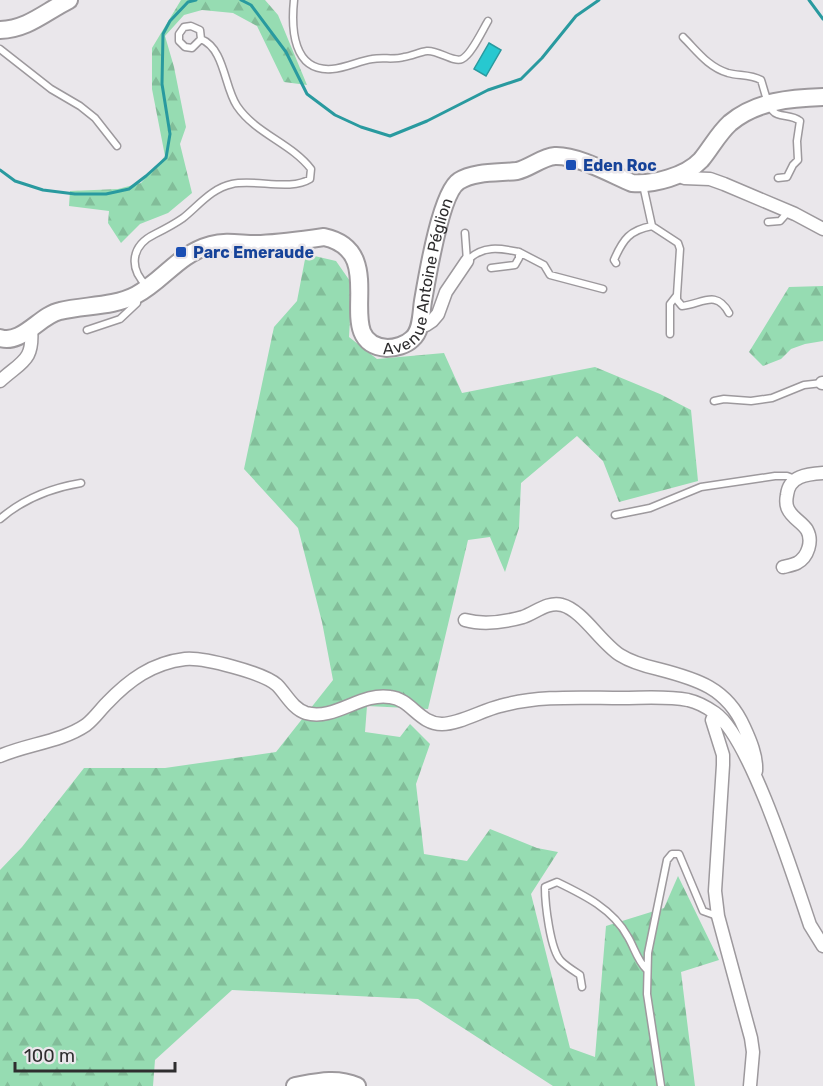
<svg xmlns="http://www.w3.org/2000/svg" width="823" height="1086" viewBox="0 0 823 1086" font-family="Rubik,sans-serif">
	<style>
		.forest { fill: url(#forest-firs) }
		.water { fill: #27c8d0; stroke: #299a9f; stroke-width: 1.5 }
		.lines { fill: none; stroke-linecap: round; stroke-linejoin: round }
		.stream { stroke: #299a9f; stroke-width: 3 }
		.lane-casing { stroke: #9d999d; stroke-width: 9 }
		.street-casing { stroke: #9d999d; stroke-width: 15 }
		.secondary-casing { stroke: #9d999d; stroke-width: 20 }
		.lane { stroke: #fff; stroke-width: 6 }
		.street { stroke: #fff; stroke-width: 12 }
		.secondary { stroke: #fff; stroke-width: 16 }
		.transit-dot { fill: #1a4fb4; stroke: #eae7eb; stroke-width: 2 }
		.labels { text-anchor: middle; stroke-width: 5; stroke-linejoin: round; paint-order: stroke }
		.transit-label { font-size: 16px; font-weight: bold; fill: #164399; stroke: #eae7eb; text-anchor: start }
		.street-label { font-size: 16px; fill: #2e2d2e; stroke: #eae7eb }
	</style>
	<defs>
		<pattern id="forest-firs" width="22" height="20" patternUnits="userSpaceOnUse" patternTransform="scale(1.5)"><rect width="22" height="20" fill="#96dcb2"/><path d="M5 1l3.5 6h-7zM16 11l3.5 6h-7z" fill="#82bd99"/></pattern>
	</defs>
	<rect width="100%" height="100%" fill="#eae7eb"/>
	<!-- forest -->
	<path class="forest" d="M181,0h84l13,15 29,70 -23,-3 -27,-56 -24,-13 -31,-3 -18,5 -19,21 9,31 12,60 -6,17 12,49 -24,20 -28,11 -19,19 -13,-20 1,-12 -40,-5 1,-15 48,-2 23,-6 24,-27 -13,-67v-41z
		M306,254l30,7 16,23 -3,53 28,22 67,-6 18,40 133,-26 65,27 31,16 7,71 -79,21 -16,-41 -26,-25 -56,47 -2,45 -14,44 -15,-35 -22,3 -40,169 -61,-3 -2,26 35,5 10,-13 20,20 -14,40 8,70 43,7 23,-32 47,19 21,4 -27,42 39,154 25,9 11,-131 58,-18 14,-32 41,84 -38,12 14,114h-142l-135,-87 -186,-9 -77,70 -2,26h-153v-216l22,-23 62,-79h81l111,-16 57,-72 -11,-58 -24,-94 -54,-59 30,-142 23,-26z
		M823,286v55l-18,3 -14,5 -10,10 -18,7 -14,-14 40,-65z"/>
	<!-- water -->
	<path class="water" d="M489,43l12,7 -15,26 -12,-7z"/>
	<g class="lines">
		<!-- stream -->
		<path class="stream" d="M241,0l10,5 35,47 21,42 28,21 26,12 29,9 37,-15 61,-31 33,-11 21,-21 34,-42 23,-16
			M809,0l14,19
			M0,170l15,11 28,9 32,4h31l23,-5 17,-13 20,-18 4,-24 -8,-50 1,-50 7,-13 18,-19 8,-2"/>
		<!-- lane casing -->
		<g class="lane-casing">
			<path id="lane" d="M294,0c-3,29 -1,72 38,69 14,-1 27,-8 40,-10 11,-2 22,1 32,-2 8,-1 15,-5 23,-6 11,-1 27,12 35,8 9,-4 20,-28 26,-38
				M683,37c14,14 25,30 45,36 11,3 22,1 33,7 3,8 7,31 16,34 8,3 15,1 23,7l-3,20 1,19 -5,5 -6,12 -9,1
				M0,49l51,40 29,17 15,12 22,28
				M643,185l9,41 26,17 2,6 -3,46 -7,9v30
				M768,222l12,-1 8,-9
				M465,233l2,28
				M519,252l25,13 6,10 53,14
				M467,261c15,-16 33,-13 52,-9v6l-4,7 -24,3
				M616,263l-2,-3c9,-21 16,-30 38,-34
				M147,286c-18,-17 -17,-40 8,-52 10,-5 18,-9 28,-16 15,-12 29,-30 49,-34 23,-5 59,7 78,-5l1,-10c-20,-26 -55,-35 -74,-63 -13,-19 -12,-57 -36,-67l-1,-9 -9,-4 -7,1 -5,7v7l6,6 7,1 9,-9
				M677,295v5l5,6c20,-2 34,-17 47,7
				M87,330l33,-11 17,-16v-8
				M714,401l10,-2 27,2 21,-3 32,-13 18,-2
				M615,515l35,-7 51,-21 74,-11h12l8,3
				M0,519c23,-20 51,-31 81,-36
				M582,987l-2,-12c-6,-4 -14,-9 -19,-14 -11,-11 -16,-58 -16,-74l12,-5c27,13 56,27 71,55 7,12 9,23 19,33
				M661,1086l-14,-92 1,-41 19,-93 5,-6h7l24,57 14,5"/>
		</g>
		<!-- street casing -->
		<g class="street-casing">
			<path id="street" d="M681,173l3,5 26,1 14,5 71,30 28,15
				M420,326l6,-1 6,-4 6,-7 8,-22 21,-31
				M0,381c22,-20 34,-20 31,-53
				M822,383h1
				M783,567c4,-1 10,-2 14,-4 11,-6 16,-22 10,-33 -5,-8 -15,-12 -19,-21 -2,-4 -2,-9 -1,-14 2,-19 20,-21 36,-22
				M465,620c18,5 40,2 58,-3 12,-4 25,-16 39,-12 20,5 39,38 58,50 11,7 25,11 38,14 39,10 69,19 86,58 6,13 13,29 12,44
				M715,713l-3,7 11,35v10l-8,126 3,25 33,122 2,14 -3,34
				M0,756c27,-12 61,-14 86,-31 8,-6 14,-15 21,-22 22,-23 45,-40 78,-44 18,-2 79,14 92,26 9,9 16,24 29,28 29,8 55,-21 84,-16 21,2 29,27 52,27 17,0 41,-14 58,-18 40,-11 81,-8 122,-8 21,0 45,-2 66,2 9,2 20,8 27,13 35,24 80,168 95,212l13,21"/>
		</g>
		<!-- secondary casing -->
		<g class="secondary-casing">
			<g id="secondary">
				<path d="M0,30c28,-1 45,-18 69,-30"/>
				<path id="s1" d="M0,338c22,7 40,-23 60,-27 25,-6 53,-4 76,-16 27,-14 42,-41 75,-50 17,-5 33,0 50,-1 21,-1 42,-4 63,-7 70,15 3,106 63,111 8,0 19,-3 25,-9 10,-8 9,-26 11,-38 4,-23 18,-109 36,-120 15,-10 41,-8 58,-10 13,-3 25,-14 38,-15 22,-1 56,18 77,27 21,2 54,-7 69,-23 10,-12 17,-26 29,-37 26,-22 61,-25 93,-26"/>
				<path d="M295,1086c22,-4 41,-9 62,0"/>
			</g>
		</g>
		<!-- lane -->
		<use href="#lane" class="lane"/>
		<!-- street -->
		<use href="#street" class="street"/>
		<!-- secondary -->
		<use href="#secondary" class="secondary"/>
	</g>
	<!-- markers -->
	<g class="transit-dot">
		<rect x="565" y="159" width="12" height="12" rx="3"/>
		<rect x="175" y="246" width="12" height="12" rx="3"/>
	</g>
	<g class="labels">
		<!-- transit labels -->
		<g class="transit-label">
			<text x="583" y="171">Eden Roc</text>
			<text x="193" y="258">Parc Emeraude</text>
		</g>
		<!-- street labels -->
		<g class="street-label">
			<text dy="6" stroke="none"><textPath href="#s1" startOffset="579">Avenue Antoine Péglion</textPath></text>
		</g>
	</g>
	<!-- scale -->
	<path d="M15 1062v9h160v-9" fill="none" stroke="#2e2d2e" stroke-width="3"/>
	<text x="24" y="1062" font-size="18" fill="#2e2d2e" stroke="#eae7eb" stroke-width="4.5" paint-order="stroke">100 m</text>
</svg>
